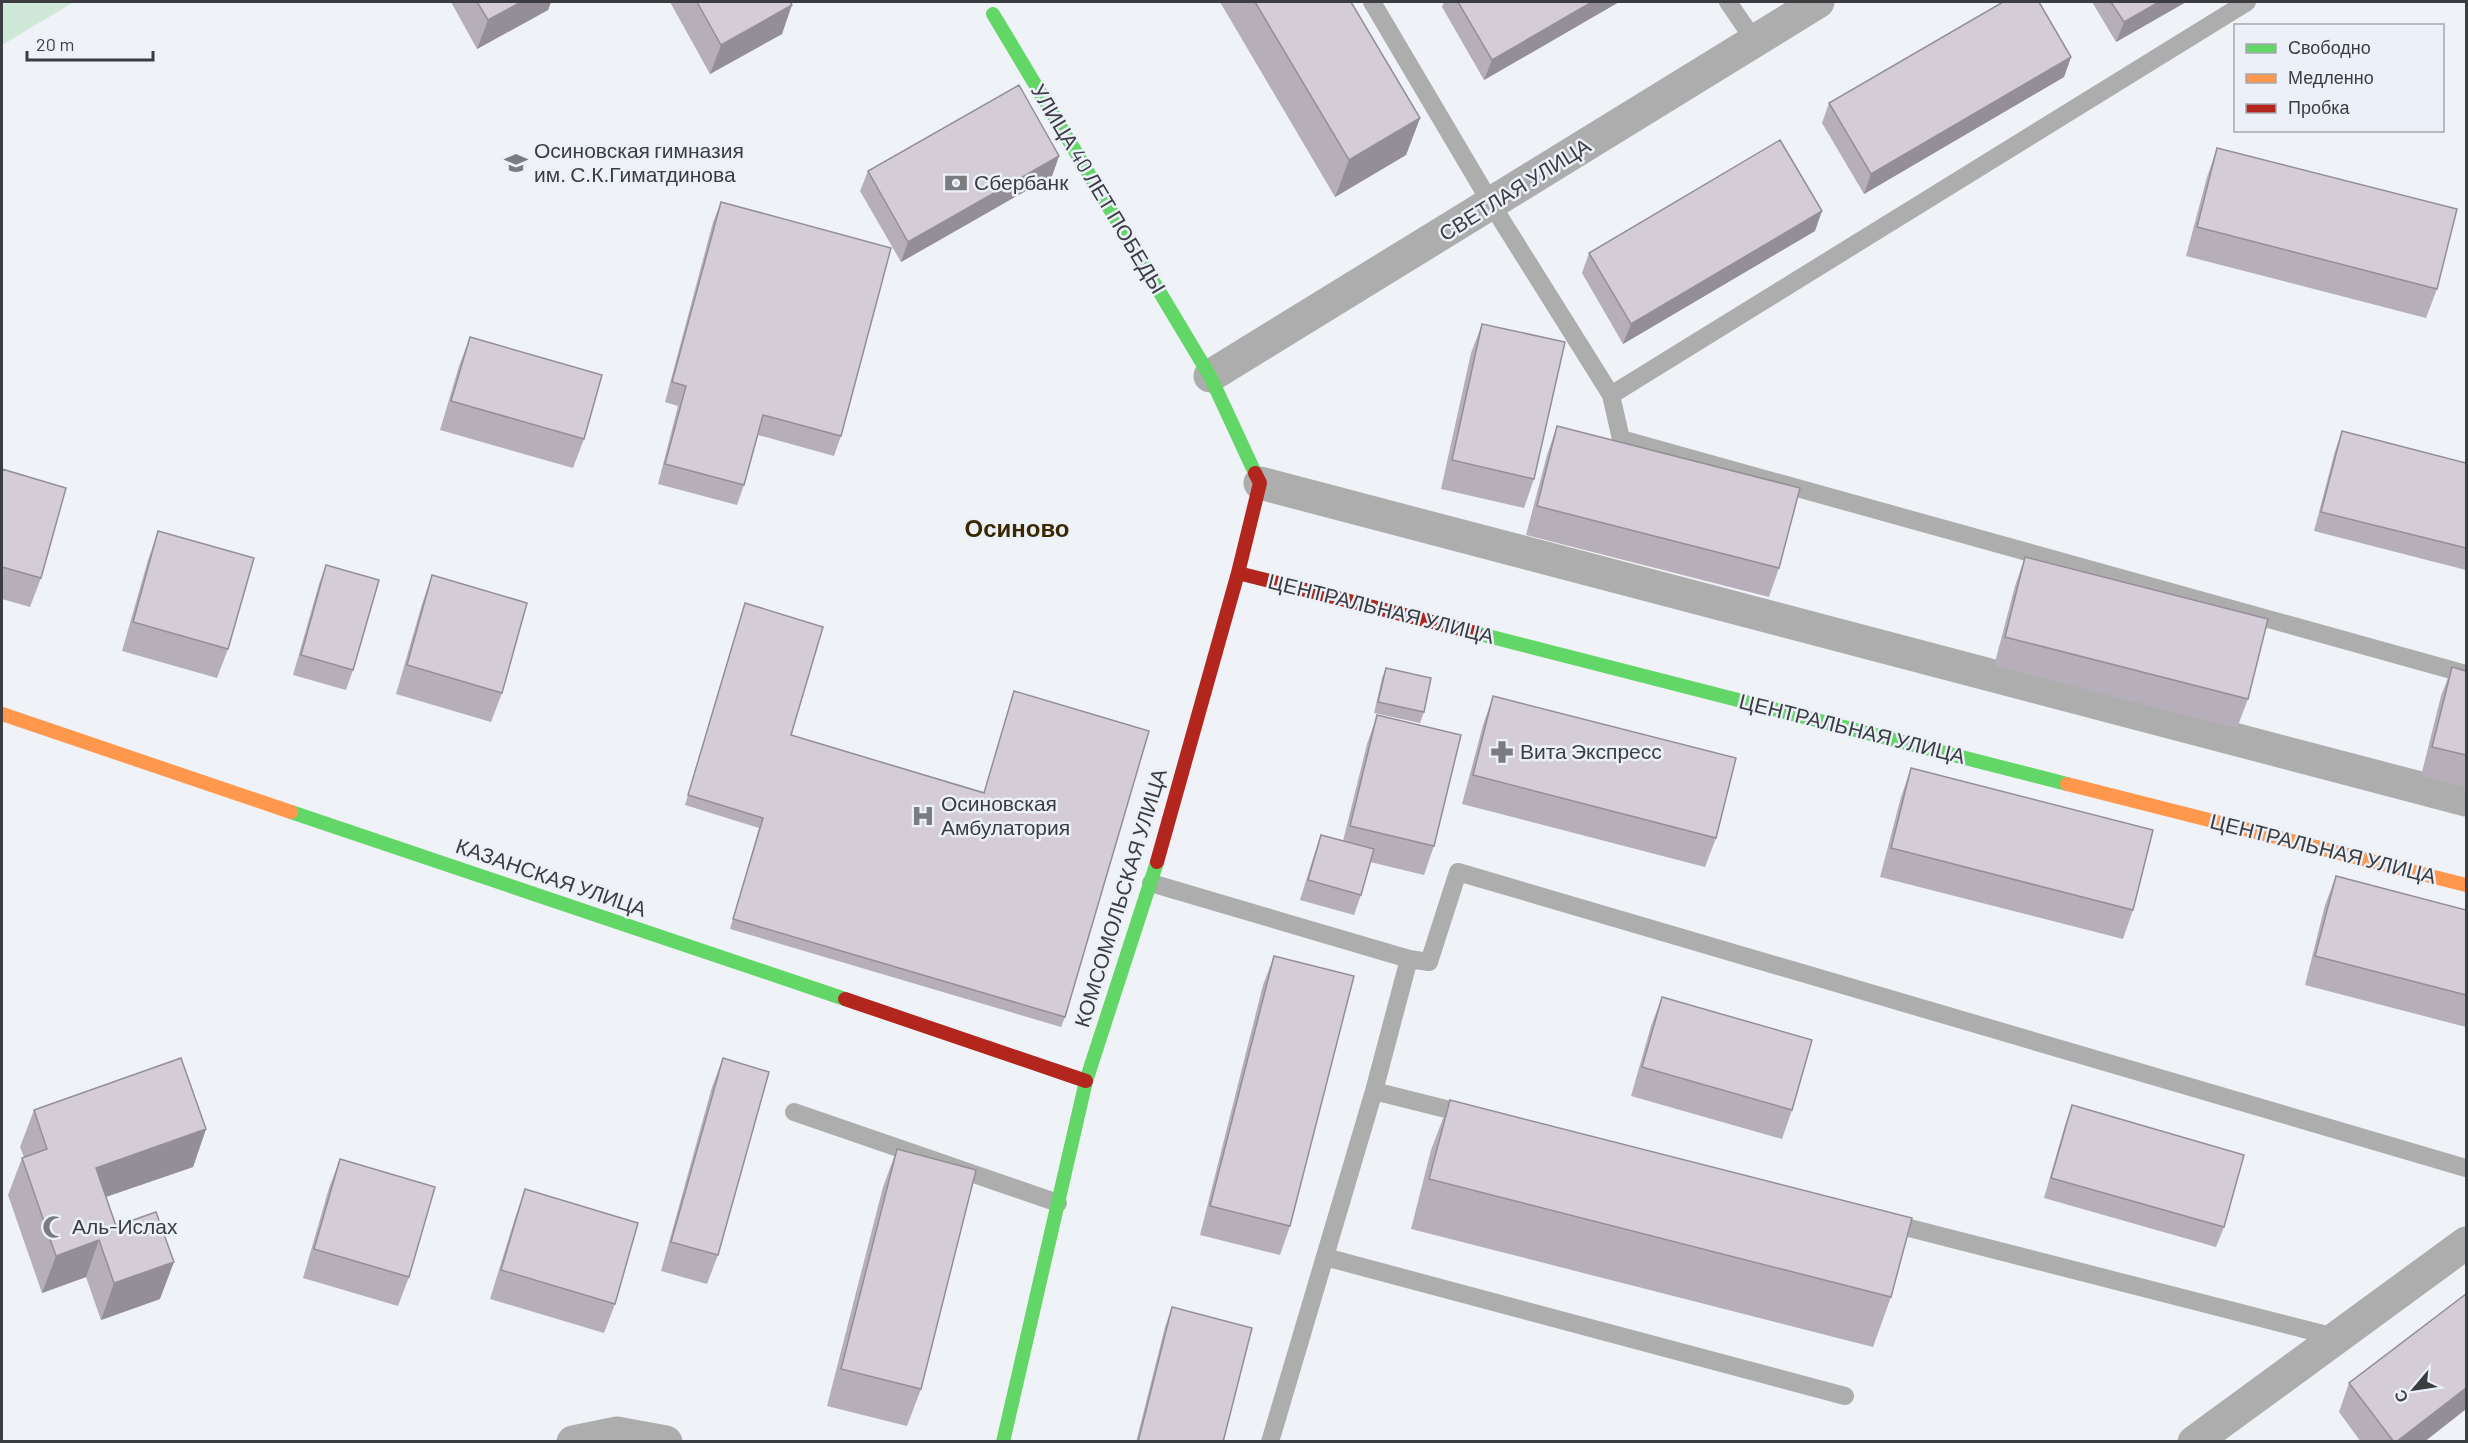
<svg xmlns="http://www.w3.org/2000/svg" width="2468" height="1443" viewBox="0 0 2468 1443" font-family="Barlow,sans-serif">
	<style>
		.green { fill: #d0e8d8 }
		.lines { fill: none; stroke-linecap: round; stroke-linejoin: round }
		.lane { stroke: #aeadad; stroke-width: 18 }
		.street { stroke: #aeadad; stroke-width: 33 }
		.fast { stroke: #63d668; stroke-width: 14 }
		.slow { stroke: #ff974d; stroke-width: 14 }
		.jam { stroke: #b3261e; stroke-width: 14 }
		.wall { fill: #b6afb9 }
		.shaded-wall { fill: #948f96 }
		.building { fill: #d4ccd7; stroke: #948f96; stroke-width: 1.5 }
		.labels { text-anchor: middle; stroke-width: 5; stroke-linejoin: round; paint-order: stroke }
		.poi-label { font-size: 21px; fill: #3b3d40; stroke: #ecf1f9; text-anchor: start }
		.street-label { font-size: 21px; fill: #3b3d40; stroke: #ecf1f9 }
		.quarter-label { font-size: 24px; font-weight: bold; fill: #392800; stroke: #ecf1f9 }
	</style>
	<rect width="100%" height="100%" fill="#eff2f6"/>
	<!-- green -->
	<path class="green" d="M2,2h72l-72,43z"/>
	<g class="lines">
		<!-- lane -->
		<path class="lane" d="M1372,2l120,203 119,190 636,-393
			M1728,2l26,38
			M1611,395l10,44 845,235
			M1151,883l258,76 -35,132 -104,351
			M1409,959l20,3 29,-90 1008,296
			M1374,1091l96,24
			M794,1112l264,91
			M1886,1222l449,115
			M1325,1257l520,139"/>
		<!-- street -->
		<path class="street" d="M1210,376l608,-374
			M1260,483l1206,317
			M573,1442l44,-9 49,9
			M2194,1442l272,-199"/>
		<!-- fast -->
		<path class="fast" d="M993,14l217,362 45,97
			M1476,633l591,151
			M291,812l554,187
			M1003,1442l83,-361 71,-219"/>
		<!-- slow -->
		<path class="slow" d="M2,714l289,98
			M2067,784l399,101"/>
		<!-- jam -->
		<path class="jam" d="M1238,573l238,60
			M1157,862l81,-289 22,-90 -5,-10
			M845,999l241,82"/>
	</g>
	<!-- wall -->
	<path class="wall" d="M451,2h100l-3,8 -71,39z
		M670,2h120l-8,32 -72,40z
		M1220,2h131l69,116 -14,37 -71,42z
		M1444,2h175l-135,78 -42,-73z
		M2092,2h94l-70,40z
		M2071,57l-7,20 -200,117 -42,-71 7,-20z
		M2217,148l220,141 -11,29 -240,-62 21,-79z
		M1059,156l-7,20 -151,86 -41,-71 8,-20z
		M721,202l120,234 -7,20 -76,-21 -14,50 -7,20 -79,-21 20,-78 -13,-4 48,-180z
		M1815,231l-192,113 -41,-71 7,-20z
		M1482,324l52,155 -10,29 -83,-19 30,-136z
		M470,337l114,102 -11,29 -133,-38 19,-64z
		M1557,426l222,142 -10,29 -243,-62 21,-80z
		M2342,431l124,32v107l-152,-39 21,-80z
		M2,469l39,109 -11,29 -28,-8z
		M158,531l70,118 -11,29 -95,-27 26,-91z
		M2025,557l223,142 -11,29 -243,-62 21,-80z
		M326,565l27,105 -7,20 -53,-15 26,-91z
		M432,575l70,118 -11,29 -95,-28 26,-90z
		M745,603l46,132 193,57 30,-101 51,326 -4,10 -331,-98 29,-101 -74,-23z
		M2452,667l14,4v116l-45,-11 20,-80z
		M1386,668l38,44 -4,11 -46,-10 8,-35z
		M1493,696l223,142 -11,29 -243,-63 21,-79z
		M1377,715l57,131 -10,29 -54,-13 -9,33 -7,20 -54,-15 14,-45 7,-20 22,6 24,-97z
		M1911,768l222,142 -10,29 -243,-62 21,-80z
		M2336,876l130,34v117l-161,-42 20,-80z
		M1274,956l16,270 -10,29 -80,-20 63,-250z
		M1662,997l130,113 -10,29 -151,-43 20,-70z
		M723,1058l-5,197 -11,29 -46,-13 51,-184z
		M1450,1100l441,197 -18,50 -462,-118 20,-79z
		M2072,1105l152,122 -8,20 -172,-49 21,-73z
		M34,1110l172,19 -13,38 -87,30 10,29 44,73 -59,21 -15,-43 -44,16 -34,-98 14,-37 2,-1 -4,-10z
		M897,1149l24,240 -14,37 -80,-20 56,-219z
		M340,1159l69,118 -11,29 -95,-28 26,-90z
		M525,1189l90,115 -11,29 -114,-34 25,-81z
		M1172,1307l51,135h-87l29,-115z
		M2349,1383l117,26 -42,33h-63l-22,-30z"/>
	<!-- shaded-wall -->
	<path class="shaded-wall" d="M521,2h30l-3,8 -71,39 11,-29z
		M1592,2h27l-135,78 8,-20z
		M2159,2h27l-70,40 8,-20z
		M792,5l-10,29 -72,40 11,-29z
		M2071,57l-7,20 -200,117 7,-20z
		M1420,118l-14,37 -71,42 14,-37z
		M1059,156l-7,20 -151,86 7,-20z
		M1822,211l-7,20 -192,113 8,-20z
		M206,1129l-13,38 -111,38 14,-37z
		M99,1240l-13,37 -44,16 14,-37z
		M174,1262l-14,37 -59,21 13,-37z
		M2466,1388v21l-42,33h-28z"/>
	<!-- building -->
	<path class="building" d="M477,2h44l-33,18z
		M697,2h93l2,3 -71,40z
		M1255,2h96l69,116 -71,42z
		M1458,2h134l-100,58z
		M2003,2h36l32,55 -200,117 -42,-71z
		M2111,2h48l-35,20z
		M1019,85l40,71 -151,86 -40,-71z
		M1780,140l42,71 -191,113 -42,-71z
		M2217,148l240,61 -20,80 -240,-62z
		M721,202l170,46 -50,188 -78,-21 -19,70 -79,-21 21,-78 -14,-4z
		M1482,324l83,18 -31,137 -82,-19z
		M470,337l132,38 -18,64 -133,-38z
		M1557,426l243,62 -21,80 -242,-62z
		M2342,431l124,32v85l-145,-36z
		M2,469l64,19 -25,90 -39,-11z
		M158,531l96,27 -26,91 -95,-27z
		M2025,557l243,62 -20,80 -243,-62z
		M326,565l53,15 -26,90 -52,-15z
		M432,575l95,28 -25,90 -95,-28z
		M745,603l78,24 -32,108 193,58 30,-102 135,40 -84,286 -332,-98 30,-101 -75,-23z
		M2452,667l14,4v84l-34,-8z
		M1386,668l45,10 -7,34 -46,-10z
		M1493,696l243,62 -20,80 -243,-63z
		M1377,715l84,20 -27,111 -84,-20z
		M1911,768l242,62 -20,80 -242,-62z
		M1321,835l53,14 -13,46 -53,-15z
		M2336,876l130,34v85l-151,-39z
		M1274,956l80,20 -64,250 -80,-20z
		M1662,997l150,43 -20,70 -150,-43z
		M181,1058l25,71 -110,39 20,58 40,-14 18,50 -60,21 -15,-43 -43,16 -34,-98 25,-9 -13,-39z
		M723,1058l46,14 -51,183 -47,-13z
		M1450,1100l462,118 -21,79 -462,-118z
		M2072,1105l172,50 -20,72 -173,-49z
		M897,1149l79,21 -55,219 -80,-20z
		M340,1159l95,28 -26,90 -95,-28z
		M525,1189l113,34 -23,81 -114,-34z
		M2466,1294v94l-70,54h-2l-45,-59z
		M1172,1307l80,21 -29,114h-85z"/>
	<!-- icons -->
	<defs>
		<g id="school-bare" transform="scale(1.8)"><path d="M0-5L7-2L0 1L-7-2ZM-4 1L0 2.5L4 1V4Q0 6-4 4Z" fill="#7a7c80" stroke="#ecf1f9" stroke-width="2.5" paint-order="stroke"/></g>
		<g id="bank-bare" transform="scale(1.8)"><path d="M-6-4H6V4H-6ZM0-2.3a2.3 2.3 0 1 0 0 4.6a2.3 2.3 0 1 0 0-4.6Z" fill="#7a7c80" stroke="#ecf1f9" stroke-width="2.5" paint-order="stroke"/></g>
		<g id="pharmacy-bare" transform="scale(1.8)"><path d="M-2-6h4v4h4v4h-4v4h-4v-4h-4v-4h4Z" fill="#7a7c80" stroke="#ecf1f9" stroke-width="2.5" paint-order="stroke"/></g>
		<g id="hospital-bare" transform="scale(1.8)"><path d="M-5-5h3v3.5h4V-5h3V5h-3V1.5h-4V5h-3Z" fill="#7a7c80" stroke="#ecf1f9" stroke-width="2.5" paint-order="stroke"/></g>
		<g id="mosque-bare" transform="scale(1.8)"><path d="M3.5-4.9A6 6 0 1 0 3.5 4.9A5 5 0 1 1 3.5-4.9Z" fill="#7a7c80" stroke="#ecf1f9" stroke-width="2.5" paint-order="stroke"/></g>
	</defs>
	<g fill-rule="evenodd">
		<use href="#school-bare" x="516" y="163"/>
		<use href="#bank-bare" x="956" y="183"/>
		<use href="#pharmacy-bare" x="1502" y="752"/>
		<use href="#hospital-bare" x="923" y="816"/>
		<use href="#mosque-bare" x="54" y="1227"/>
	</g>
	<g class="labels">
		<!-- poi labels -->
		<g class="poi-label">
			<text x="534" y="158">Осиновская гимназия<tspan x="534" dy="24">им. С.К.Гиматдинова</tspan></text>
			<text x="974" y="190">Сбербанк</text>
			<text x="1520" y="759">Вита Экспресс</text>
			<text x="941" y="811">Осиновская<tspan x="941" dy="24">Амбулатория</tspan></text>
			<text x="72" y="1234">Аль-Ислах</text>
		</g>
		<!-- street labels -->
		<g class="street-label">
			<text transform="translate(1098 189) rotate(59)" y="7">УЛИЦА 40 ЛЕТ ПОБЕДЫ</text>
			<text transform="translate(1515 190) rotate(-32)" y="7">СВЕТЛАЯ УЛИЦА</text>
			<text transform="translate(1381 609) rotate(14)" y="7">ЦЕНТРАЛЬНАЯ УЛИЦА</text>
			<text transform="translate(1852 729) rotate(14)" y="7">ЦЕНТРАЛЬНАЯ УЛИЦА</text>
			<text transform="translate(2323 849) rotate(14)" y="7">ЦЕНТРАЛЬНАЯ УЛИЦА</text>
			<text transform="translate(551 878) rotate(19)" y="7">КАЗАНСКАЯ УЛИЦА</text>
			<text transform="translate(1121 898) rotate(-73)" y="7">КОМСОМОЛЬСКАЯ УЛИЦА</text>
		</g>
		<!-- quarter labels -->
		<g class="quarter-label">
			<text x="1017" y="537">Осиново</text>
		</g>
	</g>
	<!-- border -->
	<rect width="2468" height="1443" fill="none" stroke="#3b3d40" stroke-width="6"/>
	<!-- legend -->
	<rect x="2234" y="24" width="210" height="108" fill="#ecf1f9" stroke="#a5a9af" stroke-width="1.5"/>
	<rect x="2246" y="44" width="30" height="9" fill="#63d668" stroke="#a5a9af" stroke-width="1.5"/>
	<text x="2288" y="54" font-size="18" fill="#3b3d40">Свободно</text>
	<rect x="2246" y="74" width="30" height="9" fill="#ff974d" stroke="#a5a9af" stroke-width="1.5"/>
	<text x="2288" y="84" font-size="18" fill="#3b3d40">Медленно</text>
	<rect x="2246" y="104" width="30" height="9" fill="#b3261e" stroke="#a5a9af" stroke-width="1.5"/>
	<text x="2288" y="114" font-size="18" fill="#3b3d40">Пробка</text>
	<!-- north arrow -->
	<g transform="translate(2414 1389) rotate(241)" stroke="#ecf1f9" stroke-width="4.5" paint-order="stroke">
	<path d="M0-4.5L10 22L0 15L-10 22Z" fill="#3b3d40"/>
	<text y="-9" font-size="16" font-weight="bold" text-anchor="middle" fill="#3b3d40">С</text>
	</g>
	<!-- scale -->
	<path d="M27 51v9h126v-9" fill="none" stroke="#3b3d40" stroke-width="3"/>
	<text x="36" y="51" font-size="18" fill="#3b3d40" stroke="#ecf1f9" stroke-width="4.5" paint-order="stroke">20 m</text>
</svg>
